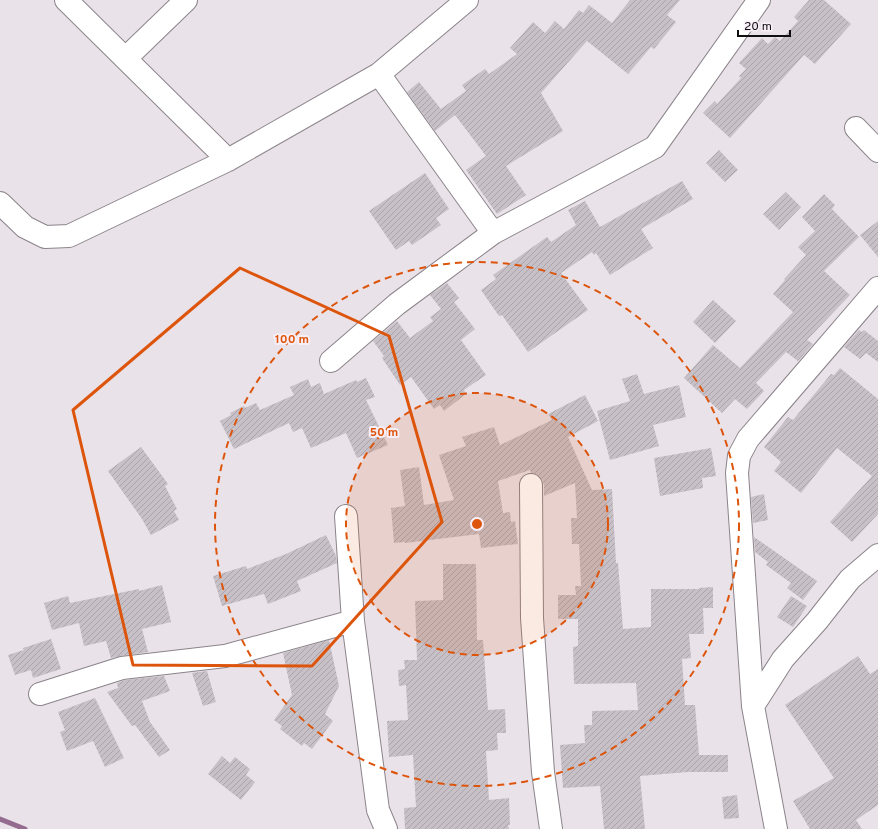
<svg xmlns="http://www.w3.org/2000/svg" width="878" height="829" viewBox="0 0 878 829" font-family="Overpass,sans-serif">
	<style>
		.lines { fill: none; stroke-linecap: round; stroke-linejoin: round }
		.stream { stroke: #946c8f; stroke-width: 5 }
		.building { fill: url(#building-hatch) }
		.minor-casing { stroke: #8b848a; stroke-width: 24 }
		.minor { stroke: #fff; stroke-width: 22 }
		.marked { fill: none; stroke: #dd550c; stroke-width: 3; stroke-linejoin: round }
		.ring { fill: none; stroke: #dd550c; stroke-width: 2; stroke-dasharray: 7 5 }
		.centre { fill: #dd550c; stroke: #f8eff6; stroke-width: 2 }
		.ring-label { font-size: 12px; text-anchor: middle; font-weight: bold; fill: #dd550c; stroke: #f8eff6; stroke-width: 4; stroke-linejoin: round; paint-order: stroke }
	</style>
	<defs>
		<pattern id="building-hatch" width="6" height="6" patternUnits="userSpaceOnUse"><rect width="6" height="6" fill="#c8c0c7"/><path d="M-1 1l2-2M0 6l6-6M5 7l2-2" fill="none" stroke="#aba4aa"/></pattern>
	</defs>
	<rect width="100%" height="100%" fill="#eae2e9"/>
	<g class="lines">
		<!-- stream -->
		<path class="stream" d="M0,819l25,10"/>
	</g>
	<!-- building -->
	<path class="building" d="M630,0h50l-13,15 9,7 -22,27 -3,-2 -23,27 -41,-33 -46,52 22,38 -57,35 20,29 -29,19 -31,-44 20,-14 -31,-41 -20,16 -28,-39 12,-10 22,27 25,-18 -4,-6 23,-16 4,5 28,-20 -7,-6 23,-26 12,11 10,-12 9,8 15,-19 4,3 6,-8 23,18z
		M809,0h15l27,24 -36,40 -11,-9 -74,83 -27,-25 12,-12 2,3 24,-26 -2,-2 7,-7 -7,-6 23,-25 6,6 7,-7 5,4 18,-20 -4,-4z
		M719,150l19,20 -13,12 -19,-19z
		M425,173l24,36 -13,9 5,7 -29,20 -3,-4 -13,9 -27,-39z
		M682,181l11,18 -52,30 12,19 -43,27 -14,-22 -2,2 -2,-3 -31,21 27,37 -60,42 -26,-37 -3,1 -18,-26 15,-11 -3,-4 54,-38 4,5 25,-17 -8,-15 17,-9 15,26z
		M786,192l15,15 -22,23 -16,-16z
		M824,194l11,11 -3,4 27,28 -35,34 26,24 -43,45 6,4 -15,17 -12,-9 -30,31 8,8 -17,18 -12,-10 -13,14 -38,-35 29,-33 27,23 53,-56 -20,-18 12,-14 -1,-1 22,-24 -8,-8 17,-16 -13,-14z
		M878,221v36l-18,-22z
		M447,283l12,15 -5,4 21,27 -14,11 25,35 -22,15 2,4 -22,17 -4,-6 -6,4 -23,-32 -11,8 -18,-27 2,-2 -11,-15 24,-20 13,17 23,-17 -3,-4 11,-8 -11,-14z
		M713,300l23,21 -21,22 -22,-21z
		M859,330l3,2 2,-2 14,11v21l-12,-9 -6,6 -16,-12z
		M840,368l38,31v115l-26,28 -22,-20 42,-46 -35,-28 -36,45 -27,-22 7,-9 -17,-15 24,-30 5,3 38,-46 3,1z
		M637,374l7,20 35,-9 7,32 -33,8 6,21 -49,14 -13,-49 33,-10 -8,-22z
		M366,378l9,19 -9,3 22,45 -31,13 -11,-25 -35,15 -9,-20 -9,4 -4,-9 -55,26 -14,-28 11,-6 -1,-2 14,-7 1,2 11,-5 4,7 34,-15 -4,-8 18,-8 3,8 9,-4 4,11 32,-14 1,2z
		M585,395l13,26 -30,16 24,53 20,-1 4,74h2l5,66 28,-2v-38h48v-1l14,-1v21h-10l1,26h-15l2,24 -9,1 3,46h10l4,50h29v17h-40l-48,4 5,53h-41l-4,-43 -37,2 -3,-43 25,-2 -1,-18h8v-14l46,-1 -2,-27 -62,1 -1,-37 5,-1v-27h-20v-24h18l-1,-9h6l-2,-42h-7l-1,-26h6l-2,-35 -31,13v-11l-2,-6 -5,-5 -6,-1 -1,-3 -32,11 5,32 7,-1 1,10 4,-1 3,23 -37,4 -2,-14 -74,9v-1l-11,1 -3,-35 14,-2 -5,-36 19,-3 5,38 30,-5 -15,-45 27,-9 -4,-9 32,-10 6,18 52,-25 -4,-6z
		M141,447l27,37 -3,2 12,23 -3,2 5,9 -28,15 -9,-16 -34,-48z
		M711,448l5,28 -14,2 1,10 -43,8 -6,-38z
		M764,494l4,26 -15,3 -2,-26z
		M326,535l10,21 1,7 -40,18 4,10 -33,13 -4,-10 -42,12 -9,-30 33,-10 1,3 39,-15z
		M754,537l63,44 -14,19 -16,-12 4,-5 -25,-18 2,-3 -13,-10z
		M443,564h33l1,76h6l5,70 17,-1 1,24h-9l1,17 -12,1 3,49 20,-2 1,27h-2l1,4h-104l-1,-21 12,-1 -3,-52 -24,2 -2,-36 21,-1 -2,-35 -7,1 -1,-16 7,-1 -1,-9h13l-2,-59 28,-1z
		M162,585l9,37 -29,7 6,23 -27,4 -10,2 -5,-17 -22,5 -5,-23 -27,7 -8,-27 24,-7 2,7 69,-14v2z
		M791,596l16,10 -14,21 -16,-10z
		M51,639l10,30 -28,9 -2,-8 -16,5 -7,-20 16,-5 -1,-2z
		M329,640l10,46 -14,28 8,7 -21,28 -8,-6 -2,3 -22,-17 2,-3 -8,-6 18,-25 -9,-42z
		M858,656l12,18 8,-5v136l-22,15 6,9h-52l-17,-28 41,-23 -49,-73z
		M207,671l9,31 -13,4 -11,-33z
		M164,676l6,15 -28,10 8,21 20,28 -11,7 -24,-32 -3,1 -25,-34 11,-4 -1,-5 8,-3z
		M95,698l29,60 -19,9 -12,-26 -26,10 -7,-19 5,-2 -7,-18z
		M222,756l8,7 5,-6 15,12 -4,6 9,7 -14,18 -33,-26z
		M737,795l2,23 -15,1 -2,-22z"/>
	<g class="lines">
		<!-- minor casing -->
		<g class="minor-casing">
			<path id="minor" d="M66,0l162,160
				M126,58l60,-58
				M379,74l114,159
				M856,128l22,23
				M0,203l25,24 20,10 24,-1 159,-76 151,-86 88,-74
				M331,361l66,-57 96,-71 162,-86 104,-147
				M531,485l1,133 11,154 8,57
				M346,516l7,105 25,189 8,19
				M40,694l82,-26 103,-12 128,-35
				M753,706l30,-47 34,-38 33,-42 28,-24
				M776,829l-23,-123 -16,-233 2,-17 9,-17 130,-151"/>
		</g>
		<!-- minor -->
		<use href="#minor" class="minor"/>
	</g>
	<!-- marked area -->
	<path class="marked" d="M240,268l149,68 53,186 -130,144 -179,-1 -60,-255z"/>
	<!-- distance rings -->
	<circle cx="477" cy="524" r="131" fill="#dd550c" fill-opacity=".12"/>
	<g class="ring">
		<circle cx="477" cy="524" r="131"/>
		<circle cx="477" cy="524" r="262"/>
	</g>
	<circle cx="477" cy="524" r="6" class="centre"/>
	<g class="ring-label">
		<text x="292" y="343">100 m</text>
		<text x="384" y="436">50 m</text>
	</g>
	<!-- scale -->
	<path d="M738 30v6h52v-6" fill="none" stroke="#100e10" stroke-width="2"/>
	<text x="744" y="30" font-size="12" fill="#100e10" stroke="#f8eff6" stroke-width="3" paint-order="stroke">20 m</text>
</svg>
